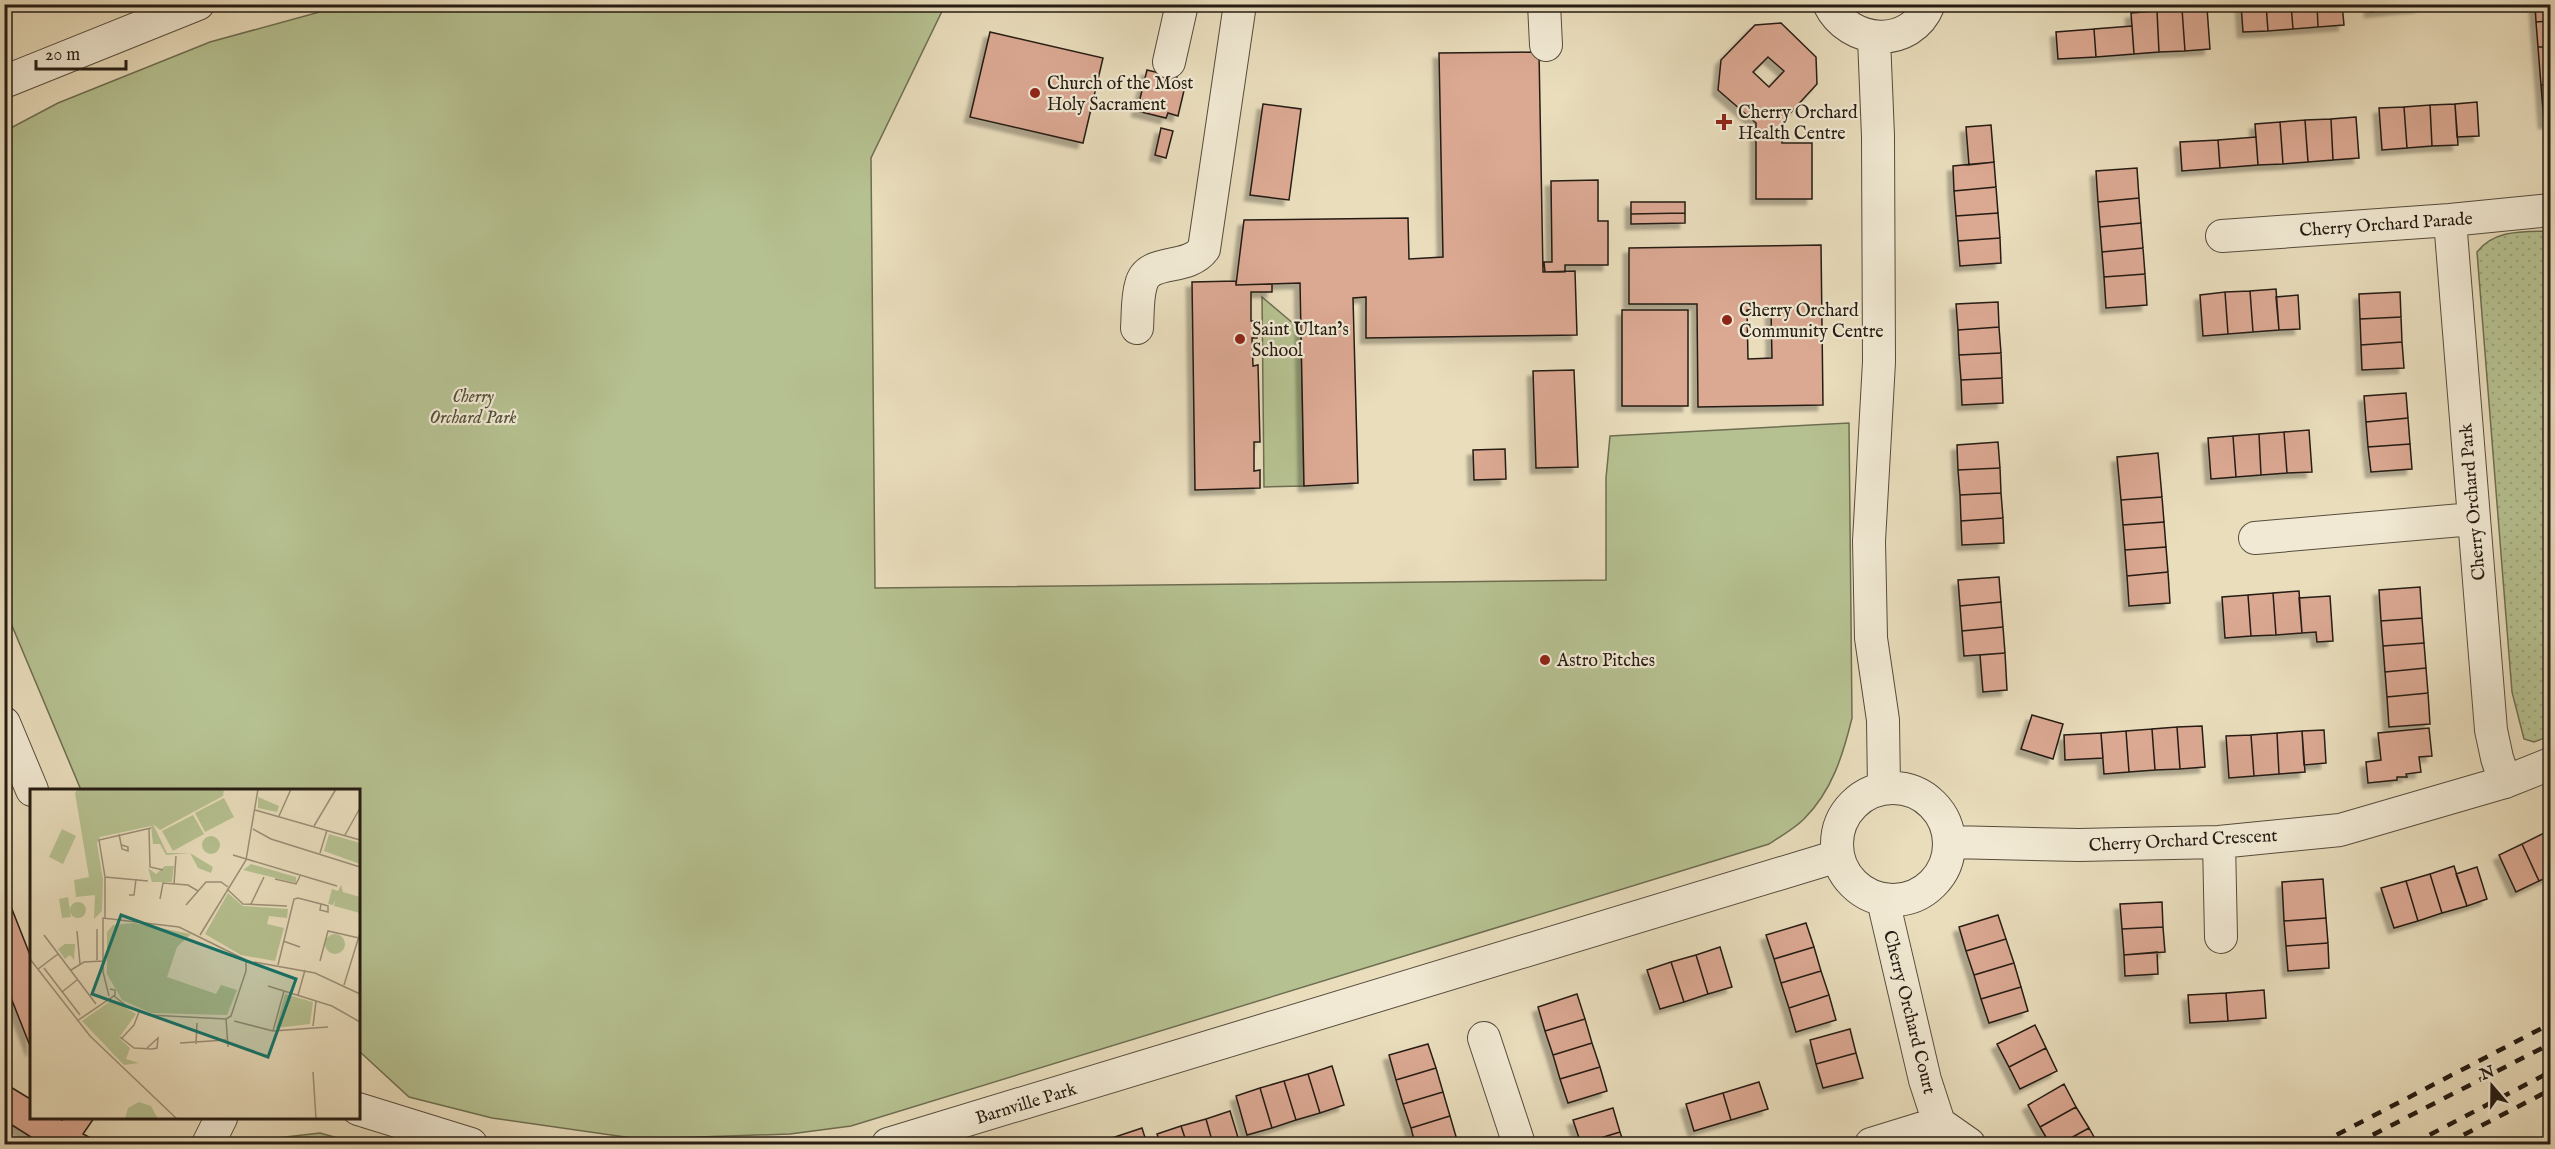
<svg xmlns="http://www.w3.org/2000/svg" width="2555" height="1149" viewBox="0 0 2555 1149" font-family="'IM FELL English',serif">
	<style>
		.grass { fill: url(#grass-dots); stroke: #6e6e52; stroke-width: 1.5 }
		.park { fill: #b6c191; stroke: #6e6e52; stroke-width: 1.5 }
		.building { fill: #dba892; stroke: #251c13; stroke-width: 1.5; fill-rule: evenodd; filter: url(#shadow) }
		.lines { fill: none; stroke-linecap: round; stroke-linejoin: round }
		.minor-casing { stroke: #564c3d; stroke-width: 34 }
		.minor { stroke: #f1e9d3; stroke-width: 32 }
		.rail { stroke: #251c13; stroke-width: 4.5; stroke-dasharray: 10 10; stroke-linecap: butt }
		.poi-dot { fill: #8f2418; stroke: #f1e9d3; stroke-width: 2 }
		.labels { text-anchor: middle; stroke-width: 4.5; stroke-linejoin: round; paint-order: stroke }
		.poi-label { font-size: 18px; fill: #251c13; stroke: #f1e9d3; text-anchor: start }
		.street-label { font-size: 18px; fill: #251c13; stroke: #f1e9d3 }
		.park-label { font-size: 18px; font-style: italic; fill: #504e39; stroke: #f1e9d3 }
		.inset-road { fill: none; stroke: #9b9078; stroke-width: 1.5 }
		.view { fill: #0f766e; fill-opacity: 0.15; stroke: #0f766e; stroke-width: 3 }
		.inset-edge { fill: none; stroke: #251c13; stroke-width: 3 }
	</style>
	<defs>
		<pattern id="grass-dots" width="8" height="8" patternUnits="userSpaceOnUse" patternTransform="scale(1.5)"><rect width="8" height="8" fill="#b6c191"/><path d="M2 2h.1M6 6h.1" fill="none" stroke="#9ca57c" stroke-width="1.8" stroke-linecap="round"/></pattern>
		<filter id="shadow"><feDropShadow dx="-5.5" dy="5.5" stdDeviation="1.5" flood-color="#0004"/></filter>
	</defs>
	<rect width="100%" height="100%" fill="#e9ddbc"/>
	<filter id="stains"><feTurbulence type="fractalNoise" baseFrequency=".00333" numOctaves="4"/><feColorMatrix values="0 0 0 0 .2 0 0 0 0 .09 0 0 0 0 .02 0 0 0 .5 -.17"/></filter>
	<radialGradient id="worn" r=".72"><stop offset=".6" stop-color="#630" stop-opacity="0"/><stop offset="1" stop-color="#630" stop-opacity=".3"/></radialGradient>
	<!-- grass -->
	<path class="grass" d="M2550,231v505l-16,6 -10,-3 -12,-47 -35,-440c18,-23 46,-20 73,-21z
		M320,1133l39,11h-90l8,-6z"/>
	<!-- park -->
	<path class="park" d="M345,5h600l-74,153 4,430 731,-8v-102l4,-42 239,-13 3,295c-9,37 -20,73 -48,101 -10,10 -23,17 -35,25l-918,282 -61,8 -151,5 -147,-21 -83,-21 -50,-46 -1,-261h-277l-76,-181v-478l53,-28 152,-61z
		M1262,297l39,33 3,156 -40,1z"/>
	<!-- building -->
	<path class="building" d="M2266,4l2,27 -25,1 -2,-28z
		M2266,4h25l2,25 -25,2z
		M2291,4h26l1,23 -25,2z
		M2317,4h25l2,21 -26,2z
		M2370,4h25v5l-25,3z
		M2395,4h25v3l-25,2z
		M2535,4h15v17l-14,1z
		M2207,8l3,41 -25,2 -3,-42z
		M2182,9l3,42 -26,1 -2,-41z
		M2157,11l2,41 -25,2 -3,-41z
		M2550,21v26h-12l-2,-25z
		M1781,23l35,34 1,27 -35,38v21h30v56h-56v-76l-38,-33 3,-30 34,-35zM1768,57l16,14 -15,16 -16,-15z
		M2132,26l2,28 -38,3 -2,-28z
		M2094,29l2,28 -38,2 -2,-27z
		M990,32l113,26 -20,85 -113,-26z
		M2538,47h12v38h-9z
		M1539,52l4,220 32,-1 2,64 -211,3v-41l-13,1 5,185 -54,3 -4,-203 -64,2 8,-65 164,-2 1,41 34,-2 -4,-204z
		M1147,70l30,7 -1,3 10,2 -8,34 -10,-3 -2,5 -29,-7z
		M2541,85h9v38h-6z
		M2477,102l2,34 -22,1 -2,-33z
		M1263,104l38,5 -12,91 -39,-5z
		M2455,104l3,41 -26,1 -2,-41z
		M2430,105l2,41 -25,2 -3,-41z
		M2404,107l3,41 -25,2 -3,-42z
		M2356,117l3,41 -26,2 -2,-41z
		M2331,119l2,41 -25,2 -3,-42z
		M2305,120l3,42 -25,2 -3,-42z
		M2280,122l3,42 -25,1 -3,-41z
		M1991,125l3,37 -25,3 -3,-38z
		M1161,128l12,3 -7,27 -11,-3z
		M2256,137l2,28 -38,3 -2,-28z
		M2218,140l2,28 -38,3 -2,-29z
		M1994,162l2,25 -42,4 -1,-25z
		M2137,168l2,30 -41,4 -2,-31z
		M1598,180v41h10v44h-43v7h-20l-1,-10h8l-1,-81z
		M1996,187l2,26 -42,3 -2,-25z
		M2139,198l2,25 -41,4 -2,-25z
		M1631,202h54v11l-54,1z
		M1685,213v10l-54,1v-10z
		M1998,213l2,25 -42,3 -2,-25z
		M2141,223l2,25 -41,4 -2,-25z
		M2000,238l1,25 -41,3 -2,-25z
		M1821,245l2,160 -125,2 -1,-103h-68v-56zM1771,309l1,49 -24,1 -1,-49z
		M2143,248l2,26 -41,3 -2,-25z
		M2145,274l2,31 -41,3 -2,-31z
		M1236,281v4l36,-1v8h-21v29h6v17h-5l1,28 5,-1 2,77h-6v29l6,-1v18l-65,2 -3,-208z
		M2276,289l3,41 -26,2 -3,-41z
		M2250,291l3,41 -25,2 -3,-42z
		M2225,292l3,42 -25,2 -3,-41z
		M2400,292l1,25 -41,2 -1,-25z
		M2298,295l2,34 -21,1 -3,-33z
		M1998,302l1,25 -41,3 -2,-26z
		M1622,310h66v96h-66z
		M2401,317l1,25 -41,3 -1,-26z
		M1999,327l2,26 -42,2 -1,-25z
		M2402,342l2,26 -42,2 -1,-25z
		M2001,353l1,25 -41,2 -2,-25z
		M1574,370l4,97 -42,1 -3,-97z
		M2002,378l1,25 -41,2 -1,-25z
		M2406,393l2,25 -42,4 -2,-26z
		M2408,418l2,26 -42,3 -2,-25z
		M2309,430l3,42 -25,1 -3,-41z
		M2284,432l3,41 -26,2 -2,-41z
		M2259,434l2,41 -25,2 -3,-41z
		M2233,436l3,41 -25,2 -3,-41z
		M1998,442l2,26 -42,2 -1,-25z
		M2410,444l2,25 -41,3 -3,-25z
		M1505,449l1,30 -32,1 -1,-30z
		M2158,453l4,44 -41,3 -4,-43z
		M2000,468l1,25 -41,2 -2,-25z
		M2001,493l2,25 -42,3 -1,-26z
		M2162,497l2,25 -41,3 -2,-25z
		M2003,518l1,25 -42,2 -1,-24z
		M2164,522l2,25 -41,3 -2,-25z
		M2166,547l2,25 -41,4 -2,-26z
		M2168,572l2,31 -41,3 -2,-30z
		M1999,577l2,25 -41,4 -2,-26z
		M2420,587l2,31 -41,3 -2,-31z
		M2299,591l3,42 -26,2 -3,-42z
		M2273,593l3,42 -25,1 -3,-41z
		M2248,595l3,41 -26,2 -3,-41z
		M2330,596l3,45 -16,1 -1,-10 -14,1 -3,-35z
		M2001,602l2,25 -41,4 -2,-25z
		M2422,618l2,25 -41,3 -2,-25z
		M2003,627l2,26 -41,3 -2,-25z
		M2424,643l2,25 -41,4 -2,-26z
		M2005,653l2,37 -24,2 -3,-37z
		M2426,668l2,25 -41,4 -2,-25z
		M2428,693l2,31 -41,3 -2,-30z
		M2032,715l31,9 -10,35 -32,-10z
		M2202,726l3,41 -25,2 -3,-42z
		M2177,727l3,42 -25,1 -3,-41z
		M2429,728l3,28 -13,1 2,15 -15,2 1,3h-10v3l-29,3 -2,-21 15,-2 -3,-27z
		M2152,729l3,41 -26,2 -3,-41z
		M2324,730l2,33 -22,2 -2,-34z
		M2126,731l3,41 -25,2 -3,-41z
		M2302,731l3,41 -26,2 -2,-41z
		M2101,733l2,25 -38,2 -1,-25z
		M2277,733l2,41 -25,2 -3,-41z
		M2251,735l3,41 -25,2 -3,-42z
		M2544,833l6,13v30l-11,5 -17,-37z
		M2522,844l17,37 -23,11 -17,-37z
		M2454,866l13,40 -25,7 -12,-39z
		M2477,867l10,32 -20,7 -11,-32z
		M2430,874l12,39 -24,8 -12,-40z
		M2323,879l3,39 -42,3 -2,-39z
		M2406,881l12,40 -24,7 -13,-40z
		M4,889l28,71v91l-28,-71z
		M2162,902l1,25 -41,2 -2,-25z
		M1998,915l8,24 -40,12 -7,-24z
		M2326,918l2,25 -42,3 -2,-25z
		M1806,923l8,24 -40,12 -8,-24z
		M2163,927l2,25 -41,3 -2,-26z
		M2006,939l8,24 -40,12 -8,-24z
		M2328,943l1,25 -41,3 -2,-25z
		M1720,947l12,40 -24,7 -12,-39z
		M1814,947l7,24 -40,12 -7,-24z
		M2157,952l1,22 -33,2 -1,-21z
		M1696,955l12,39 -24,8 -13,-40z
		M1671,962l13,40 -24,7 -13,-39z
		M2014,963l7,24 -40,12 -7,-24z
		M1821,971l8,24 -40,13 -8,-25z
		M2021,987l7,24 -39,12 -8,-24z
		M2264,990l2,28 -38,3 -2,-28z
		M2226,993l2,28 -38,2 -2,-28z
		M1577,994l8,25 -40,12 -7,-24z
		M1829,995l7,25 -40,12 -7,-24z
		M1585,1019l7,24 -39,12 -8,-24z
		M2035,1025l11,23 -37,19 -12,-23z
		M1850,1029l6,24 -40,11 -6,-24z
		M1592,1043l8,24 -40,12 -7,-24z
		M1428,1044l8,24 -40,12 -7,-25z
		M2046,1048l11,23 -37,18 -11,-22z
		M1856,1053l7,25 -40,10 -7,-24z
		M1332,1066l12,39 -24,8 -12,-39z
		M1600,1067l7,24 -39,12 -8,-24z
		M1436,1068l7,24 -40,12 -7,-24z
		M1308,1074l12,39 -24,7 -12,-39z
		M1284,1081l12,39 -24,8 -12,-40z
		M1759,1082l9,27 -37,11 -8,-27z
		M4,1083l28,17v18h26l4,2 1,-2h31l-11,16 6,3 -5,7h-42l-38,-24z
		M2064,1084l12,23 -36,20 -12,-22z
		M1260,1088l12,40 -25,7 -11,-39z
		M1443,1092l7,24 -39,12 -8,-24z
		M1723,1093l8,27 -37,11 -8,-27z
		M2076,1107l13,21 -29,16h-10l-10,-17z
		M1613,1108l7,24 -39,12 -8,-24z
		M1230,1111l10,33h-27l-7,-25z
		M1450,1116l7,24 -13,4h-29l-4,-16z
		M1206,1119l7,25h-26l-6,-18z
		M1181,1126l6,18h-26l-4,-10z
		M1142,1128l5,16h-26l-3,-8z
		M2089,1128l9,16h-38z
		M1620,1132l4,12h-43z
		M1118,1136l3,8h-27z"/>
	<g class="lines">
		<!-- minor casing -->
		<g class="minor-casing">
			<path id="minor" d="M1544,4l2,41
				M1829,4c20,41 82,46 100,0
				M1874,38l4,98 1,226 -10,179 2,97 12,82 1,68
				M1169,62l13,-58
				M4,82l194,-78
				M2450,220l41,510 6,28 8,24
				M2222,236l228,-16 100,-10
				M1137,328c1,-14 0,-30 4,-43 6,-28 46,-13 63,-36l36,-245
				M2255,538l218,-19
				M4,723l28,67
				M1837 844a56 56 0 1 1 112 0a56 56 0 1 1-112 0Z
				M1950,842l129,3 140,-3 121,-12 165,-48 45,-18
				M2219,842l2,95
				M1883,900l42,180 14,43
				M1484,1038l35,106
				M358,1109l113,35
				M1939,1123l30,21
				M208,1144l13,-26
				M888,1144l950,-288
				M1871,1144l68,-21"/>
		</g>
		<!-- minor -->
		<use href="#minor" class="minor"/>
		<!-- rail -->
		<path class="rail" d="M2319,1144l231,-120
			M2355,1144l195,-100
			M2412,1144l138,-72
			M2446,1144l104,-54"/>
	</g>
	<!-- markers -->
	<g class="poi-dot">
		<circle cx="1035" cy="93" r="6"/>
		<path d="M1721 113h6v6h6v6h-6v6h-6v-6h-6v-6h6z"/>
		<circle cx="1727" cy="320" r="6"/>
		<circle cx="1240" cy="339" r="6"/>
		<circle cx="1545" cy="660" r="6"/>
	</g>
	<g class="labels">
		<!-- poi labels -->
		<g class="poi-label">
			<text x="1047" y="89">Church of the Most<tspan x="1047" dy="21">Holy Sacrament</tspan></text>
			<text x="1738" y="118">Cherry Orchard<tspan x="1738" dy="21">Health Centre</tspan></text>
			<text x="1739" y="316">Cherry Orchard<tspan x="1739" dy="21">Community Centre</tspan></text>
			<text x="1252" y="335">Saint Ultan’s<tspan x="1252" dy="21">School</tspan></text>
			<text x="1557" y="666">Astro Pitches</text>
		</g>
		<!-- street labels -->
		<g class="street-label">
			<text transform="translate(2386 224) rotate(-4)" y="6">Cherry Orchard Parade</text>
			<text transform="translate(2472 502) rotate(-95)" y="6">Cherry Orchard Park</text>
			<text transform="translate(2183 840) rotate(-3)" y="6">Cherry Orchard Crescent</text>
			<text transform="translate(1910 1012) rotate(76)" y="6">Cherry Orchard Court</text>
			<text transform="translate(1026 1103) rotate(-17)" y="6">Barnville Park</text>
		</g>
		<!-- park labels -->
		<g class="park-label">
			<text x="473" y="402">Cherry<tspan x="473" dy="21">Orchard Park</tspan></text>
		</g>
	</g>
	<!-- overview -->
	<g transform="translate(30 789)">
		<rect width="330" height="330" fill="#e9ddbc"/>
		<path d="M48,0h146l-1,7 -63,34 -7,-6 14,29h23l23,14 -2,6 -13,-5 -8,-15 -24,2 -6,-11h-7l-2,-18 -51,11 -3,6 6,37 -1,31 -8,8 1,-24 -19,2 -2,-17 15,-3 -14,-84zM228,8l21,9 -2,6 -19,-4zM135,77h9l-2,16h-20l-4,-14 8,6zM295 155a10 10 0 1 1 20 0a10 10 0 1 1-20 0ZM35,155h10l-1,16 -4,-5 -5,4 -7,-10zM255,205l28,8 -3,22 -34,4zM82,211l24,14 -17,24 11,10 -4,11 13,4 -15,2 -42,-44z" fill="#b6c191"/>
		<path d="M194,9l10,19 -29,15 -10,-19zM163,26l11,19 -31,17 -11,-20zM32,40l14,7 -13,28 -14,-7zM299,45l31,9v21l-36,-13zM172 56a9 9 0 1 1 18 0a9 9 0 1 1-18 0ZM221,75l45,13v6l-53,-13zM311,96l2,7 17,5v16l-26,-7 1,-6 -2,5 -5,-1 4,-15 6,2zM198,104l15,13 45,3 -1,9 -18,-2 -2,8 17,4 -9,33 -34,-6 -36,-21zM38,108l3,20 -9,1 -3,-19zM40 121a8 8 0 1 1 16 0a8 8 0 1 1-16 0ZM104,134l57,11 -14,13 -10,30 49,17 5,-9 16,5 -10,25 -76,-2 -29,-13 -15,-26v-42l6,-7zM109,313l12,4 7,13h-33l3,-11z" fill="#b6c191"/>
		<path class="inset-road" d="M225,21l105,30M249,27l12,-27M284,37l22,-37M119,40l1,38 13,3M223,40l18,10 89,28M89,45l3,15 6,2v-4l-6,-2M315,46l15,-27M290,64l7,-23M203,66l104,31M75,88l43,4M245,90l21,5 4,-8M144,95l2,-28M197,100l16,15 44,2M99,106h5l2,-16M130,110l3,-16 25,2 10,6M221,115l13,-27M156,116l20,-23h15l7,5M75,129v-41l-6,-37 52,-12M67,140v31M47,142l3,33M14,146l52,69M170,146l46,-75 12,-71M253,152l17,6M0,170l60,77 87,83M290,172l8,-30 31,7M224,173l61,11 45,21M248,176l16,-66 4,-1 27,7 3,1v6l-8,-2 1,-6M14,179l36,47M8,180l20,-15M41,181l13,-8 19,-1M314,196l16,-52M238,197l64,20 28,16M32,203l15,-12M268,206l7,-25M79,207l-6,-24v-54l76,9 67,33M84,207l14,11 21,8 77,4M47,232l38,-26v-5l-5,-1M204,232l39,10 55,-4M283,237l3,-25M243,242l11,-40M90,248l14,11 18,1 5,-1 1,-10 -11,10M91,250l13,-14 5,-13M150,254l46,-3M166,255l1,-21M198,258l-2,-28 5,-3 15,-45v-11M283,283l3,47"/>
		<path class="view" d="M91,126l175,64 -28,78 -176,-63z"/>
		<rect width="330" height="330" class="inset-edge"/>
	</g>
	<!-- margin -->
	<rect width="2555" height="1149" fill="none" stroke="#e9ddbc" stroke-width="24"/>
	<rect x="6" y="6" width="2543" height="1137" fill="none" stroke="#251c13" stroke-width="3"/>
	<rect x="12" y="12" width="2531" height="1125" fill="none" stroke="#251c13" stroke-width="1.5"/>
	<!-- north arrow -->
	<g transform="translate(2492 1086) rotate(340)" stroke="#f1e9d3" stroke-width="4.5" paint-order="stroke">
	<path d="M0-4.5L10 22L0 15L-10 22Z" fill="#251c13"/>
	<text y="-9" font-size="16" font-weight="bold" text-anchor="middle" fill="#251c13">N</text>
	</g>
	<!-- scale -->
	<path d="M36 60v9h90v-9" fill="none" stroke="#251c13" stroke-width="3"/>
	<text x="45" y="60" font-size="18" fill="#251c13" stroke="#f1e9d3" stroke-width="4.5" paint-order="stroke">20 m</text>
	<rect width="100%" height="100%" filter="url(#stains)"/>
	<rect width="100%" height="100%" fill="url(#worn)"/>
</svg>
